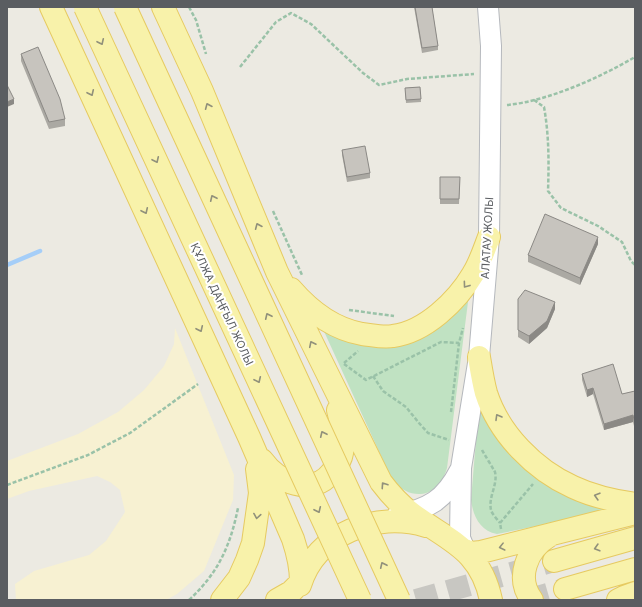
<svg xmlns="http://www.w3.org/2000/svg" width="642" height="607" viewBox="0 0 642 607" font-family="Inter,sans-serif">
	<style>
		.green { fill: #c0e2c2 }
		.sand { fill: #f7f1d2 }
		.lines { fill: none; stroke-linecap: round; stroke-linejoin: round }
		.stream { stroke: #a5cef8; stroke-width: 4.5 }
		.primary-tunnel { stroke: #c8c7c2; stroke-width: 22; stroke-dasharray: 22 11; stroke-linecap: butt }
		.secondary-casing { stroke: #b5b8bd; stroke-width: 22 }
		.primary-casing { stroke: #e6ca61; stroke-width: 24 }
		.path { stroke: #9ac2a8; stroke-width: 2.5; stroke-dasharray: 4 2; stroke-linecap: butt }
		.secondary { stroke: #fff; stroke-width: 20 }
		.primary { stroke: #f8f2aa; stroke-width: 22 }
		.primary-bridge-casing { stroke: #e6ca61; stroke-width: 24; stroke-linecap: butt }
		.primary-bridge { stroke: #f8f2aa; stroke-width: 22 }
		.wall { fill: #aba9a3 }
		.shaded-wall { fill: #8b8985 }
		.building { fill: #c7c4be; stroke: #8b8985 }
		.oneway { stroke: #91917b }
		.labels { text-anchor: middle; stroke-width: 4; stroke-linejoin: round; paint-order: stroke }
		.street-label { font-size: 11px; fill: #5a5d61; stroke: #fff }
	</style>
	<rect width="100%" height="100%" fill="#eceae2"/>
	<!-- green -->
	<path class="green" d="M469,294l-22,174c-8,29 -35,35 -55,12l-70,-153 42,15z
		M480,392l19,41 124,76 -126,25c-17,-3 -24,-18 -26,-34z"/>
	<!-- sand -->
	<path class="sand" d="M175,328l59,147 -1,25 -29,71 -27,23 -11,6h-150l-1,-16 19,-13 55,-16 17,-14 19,-29 -5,-22 -10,-8 -13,-6 -68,15 -22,8v-38l71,-27 40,-22 26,-22 20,-24 10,-22z"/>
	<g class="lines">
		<!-- stream -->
		<path class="stream" d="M7,265l33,-14"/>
		<!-- primary-tunnel -->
		<path class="primary-tunnel" d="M416,600l138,-39
			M527,600l38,-11"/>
		<!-- secondary casing -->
		<g class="secondary-casing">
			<path id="secondary" d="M397,516c32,-8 47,-15 63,-46
				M465,550l-5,-12 1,-70 18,-111 10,-120 2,-191 -3,-39"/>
		</g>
		<!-- primary casing -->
		<g class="primary-casing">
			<path id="primary" d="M51,7l198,430 44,102c5,15 8,28 8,43l-10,10 -14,8
				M163,7l39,84 75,181 104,210c9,12 18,22 30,31 37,28 69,35 80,87
				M291,289c19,22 43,40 71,45 10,1 21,4 31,2 32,-4 64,-35 80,-62 7,-11 11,-24 16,-37
				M479,357c2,12 4,25 7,36 13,41 49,77 87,94 19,9 41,14 62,17
				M262,460c16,22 50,38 70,12 5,-6 9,-12 10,-19 3,-15 -1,-30 -4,-43
				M465,550l6,3 10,-1 154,-39
				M554,561l81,-23
				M300,585c16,-52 77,-74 126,-59
				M565,589l70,-20
				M222,600l17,-22 8,-18 6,-17 7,-50 -3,-24
				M532,600c-17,-22 -5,-51 17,-64
				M618,600l6,-3 11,-4"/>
		</g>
		<!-- path -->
		<path class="path" d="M189,7l7,13 10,34
			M240,67l36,-45 15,-9 20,11 52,49 16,12 28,-6 67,-5
			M534,100l10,7c5,28 5,55 4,84l13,17 37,18 24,16 9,19 4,4
			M507,105c41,-4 92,-27 128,-48
			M273,211l29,64
			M349,310l45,6
			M344,363l14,-12
			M344,364l22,16 75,-38 18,1
			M373,376l10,15 23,16 13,16 9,10 21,7
			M451,412l8,-69 4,-15
			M482,450c1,2 12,20 13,22 3,13 -7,25 -4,38 1,4 6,9 9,13
			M7,485l81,-30 42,-22 68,-49
			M501,529l-1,-6 33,-39
			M189,600c29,-27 41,-53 49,-92"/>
		<!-- secondary -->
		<use href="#secondary" class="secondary"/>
		<!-- primary -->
		<use href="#primary" class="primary"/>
		<!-- primary-bridge casing -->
		<g class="primary-bridge-casing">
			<path id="primary-bridge" d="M85,7l275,593
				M125,7l274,593"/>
		</g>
		<!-- primary-bridge -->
		<use href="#primary-bridge" class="primary-bridge"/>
	</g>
	<!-- wall -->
	<path class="wall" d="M414,7h18l6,39v4l-16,3z
		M21,54l44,65v7l-16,3 -28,-68z
		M420,87l1,15 -15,1 -1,-15z
		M342,150l28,23v5l-23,4 -5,-27z
		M440,177h20l-1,27h-19z
		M598,244l-18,41 -52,-23v-7z
		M518,299l37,10 -8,19 -18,16 -11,-7z
		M582,374l40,20 13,-3v39l-2,-8 -29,8 -11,-36 -6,3 -5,-17z"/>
	<!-- shaded-wall -->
	<path class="shaded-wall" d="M14,99v5l-7,3v-5z
		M598,237v7l-18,41v-7z
		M555,302v7l-8,19 -18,16v-8z
		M593,388v6l-6,3v-7z
		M633,415v7l-29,8v-6z"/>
	<!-- building -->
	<path class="building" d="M415,7h17l6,39 -16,2z
		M38,47l22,52 5,20 -16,3 -28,-68z
		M7,85l7,14 -7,3z
		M420,87l1,12 -15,1 -1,-12z
		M365,146l5,27 -23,4 -5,-27z
		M440,177h20l-1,22h-19z
		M545,214l53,23 -18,41 -52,-23z
		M525,290l30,12 -8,19 -18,15 -11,-6v-31z
		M613,364l9,30 13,-3v33l-2,-9 -29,9 -11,-36 -6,2 -5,-16z"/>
	<!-- one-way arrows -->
	<defs><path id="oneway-chevron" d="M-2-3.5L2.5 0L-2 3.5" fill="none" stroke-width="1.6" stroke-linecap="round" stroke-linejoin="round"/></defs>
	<g class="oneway">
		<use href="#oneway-chevron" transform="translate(101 42) rotate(65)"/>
		<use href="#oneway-chevron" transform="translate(91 93) rotate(65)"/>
		<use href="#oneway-chevron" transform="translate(208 106) rotate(-113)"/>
		<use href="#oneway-chevron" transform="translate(156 160) rotate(65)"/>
		<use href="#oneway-chevron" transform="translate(213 198) rotate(-115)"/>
		<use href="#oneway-chevron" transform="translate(145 211) rotate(65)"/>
		<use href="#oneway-chevron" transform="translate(258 226) rotate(-113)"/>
		<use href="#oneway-chevron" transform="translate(466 285) rotate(126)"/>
		<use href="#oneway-chevron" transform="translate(268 316) rotate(-115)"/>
		<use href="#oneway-chevron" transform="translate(200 329) rotate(65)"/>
		<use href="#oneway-chevron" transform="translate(312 344) rotate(-116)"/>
		<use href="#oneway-chevron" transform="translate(258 380) rotate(65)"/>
		<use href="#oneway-chevron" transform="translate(498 417) rotate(-120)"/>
		<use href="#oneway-chevron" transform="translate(323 434) rotate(-115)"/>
		<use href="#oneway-chevron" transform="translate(384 485) rotate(-124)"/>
		<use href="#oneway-chevron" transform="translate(597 496) rotate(-164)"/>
		<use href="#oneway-chevron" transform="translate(318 510) rotate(65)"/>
		<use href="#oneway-chevron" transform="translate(257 516) rotate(99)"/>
		<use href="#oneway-chevron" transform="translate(502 547) rotate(166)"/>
		<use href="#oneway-chevron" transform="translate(597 548) rotate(164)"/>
		<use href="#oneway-chevron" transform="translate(383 565) rotate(-115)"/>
	</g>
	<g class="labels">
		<!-- street labels -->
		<g class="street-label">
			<text transform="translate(487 238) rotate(-87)" y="4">АЛАТАУ ЖОЛЫ</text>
			<text transform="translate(222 304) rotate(65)" y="4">ҚҰЛЖА ДАҢҒЫЛ ЖОЛЫ</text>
		</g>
	</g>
	<!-- border -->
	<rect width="642" height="607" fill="none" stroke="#5a5d61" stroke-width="16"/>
</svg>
